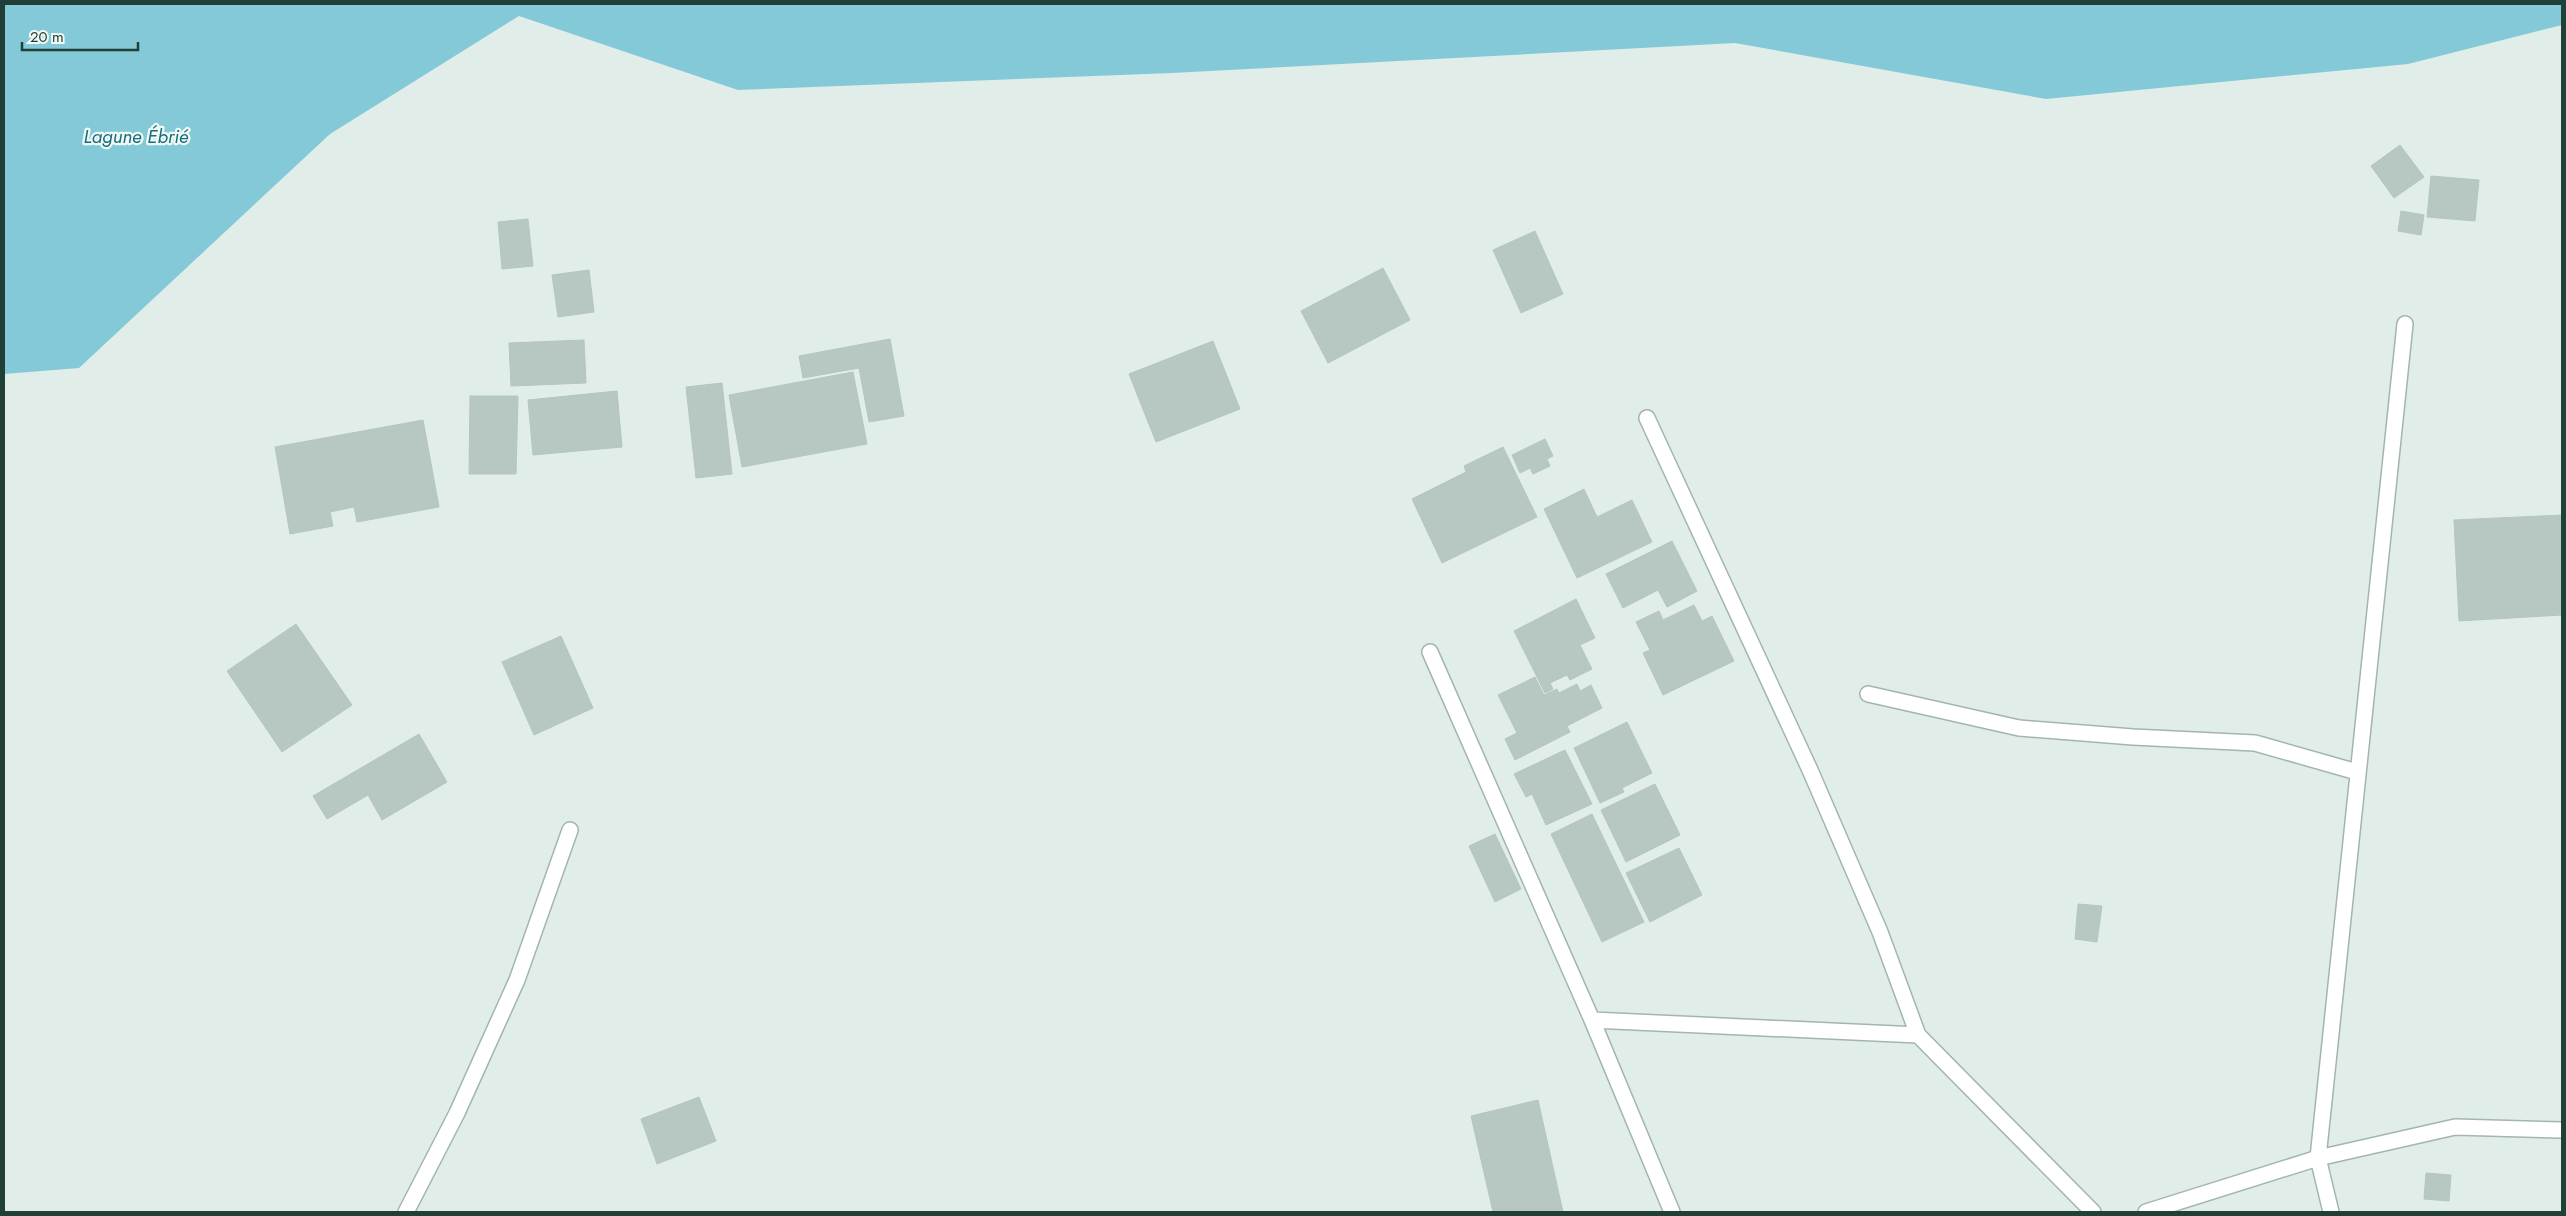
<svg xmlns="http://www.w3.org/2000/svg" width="2566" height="1216" viewBox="0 0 2566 1216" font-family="Jost,sans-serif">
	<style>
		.water { fill: #84c9d7 }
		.building { fill: #b6c8c1; stroke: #b3c7bf }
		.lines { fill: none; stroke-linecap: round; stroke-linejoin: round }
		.minor-casing { stroke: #a3b5af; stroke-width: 18 }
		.minor { stroke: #fff; stroke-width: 15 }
		.labels { text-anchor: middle; stroke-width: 4.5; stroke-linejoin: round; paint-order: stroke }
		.water-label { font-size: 19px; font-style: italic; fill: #146d80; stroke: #f2f9f5 }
	</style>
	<rect width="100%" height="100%" fill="#e1ede8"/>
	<!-- water -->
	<path class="water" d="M4,4h2558v21l-154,39 -362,35 -311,-56 -563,30 -434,17 -219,-74 -189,118 -251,234 -75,6z"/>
	<!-- building -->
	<path class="building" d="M2400,145l24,32 -30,21 -23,-32z
		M2431,176l48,4 -4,41 -48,-4z
		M2401,211l23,4 -3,20 -23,-4z
		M528,219l5,47 -31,3 -4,-47z
		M1535,231l28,63 -42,19 -28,-63z
		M1383,268l27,52 -82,43 -27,-52z
		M589,270l5,42 -36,5 -6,-42z
		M890,339l14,77 -35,6 -10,-54 -56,10 -4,-22z
		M584,340l2,43 -75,3 -2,-43z
		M1213,341l27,68 -84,33 -27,-68z
		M853,372l14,72 -125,23 -13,-72z
		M722,383l10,91 -36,4 -10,-91z
		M617,391l5,56 -89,8 -5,-55z
		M470,396h48l-2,78h-47z
		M423,420l16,87 -82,15 -3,-15 -24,5 3,14 -43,8 -15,-87z
		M1545,439l8,17 -6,3 3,7 -17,8 -3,-6 -10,5 -8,-18z
		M1503,447l34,70 -95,46 -30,-64 54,-27 -2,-6z
		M1584,489l13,28 35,-17 20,42 -75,36 -33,-69z
		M2562,515v100l-103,6 -5,-101z
		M1672,541l25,50 -30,16 -9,-17 -35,18 -17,-34z
		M1576,599l19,39 -15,7 12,24 -22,11 -3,-5 -17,8 3,6 -8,4 -31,-62z
		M1694,605l8,16 10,-5 22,45 -71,34 -20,-42 7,-3 -14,-28 23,-11 4,9z
		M296,624l56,81 -70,47 -55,-81z
		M561,636l32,72 -59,27 -32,-73z
		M1535,677l9,18 13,-6 2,4 18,-9 3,7 11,-6 11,23 -35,18 3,6 -55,28 -10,-21 12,-6 -19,-38z
		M1627,722l25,51 -30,15 2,4 -24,11 -26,-55z
		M419,734l28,48 -65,38 -14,-25 -41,24 -14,-23z
		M1565,750l27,54 -46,21 -14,-31 -6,3 -12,-23z
		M1655,784l25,51 -54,27 -25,-52z
		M1592,814l52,108 -42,20 -51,-108z
		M1495,834l26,55 -26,13 -26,-56z
		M1679,848l23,47 -52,27 -24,-49z
		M2078,904l24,2 -5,36 -22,-3z
		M699,1097l17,44 -59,23 -16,-45z
		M1538,1100l25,112h-70l-22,-96z
		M2426,1173l25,2 -2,26 -25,-2z"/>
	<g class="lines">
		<!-- minor casing -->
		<g class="minor-casing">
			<path id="minor" d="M1647,418l163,352 70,162 38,103 175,177
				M1430,652l162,368 80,192
				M1868,694l151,34 114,9 122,6 102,29
				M1592,1020l326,15
				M406,1212l51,-99 60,-133 53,-150
				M2146,1212l172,-54 137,-31 107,3
				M2331,1212l-13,-54 87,-834"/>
		</g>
		<!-- minor -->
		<use href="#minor" class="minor"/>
	</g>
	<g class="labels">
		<!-- water labels -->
		<g class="water-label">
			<text x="136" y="143">Lagune Ébrié</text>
		</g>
	</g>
	<!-- border -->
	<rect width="2566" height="1216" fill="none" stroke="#203f37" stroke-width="10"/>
	<!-- scale -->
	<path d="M22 42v8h116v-8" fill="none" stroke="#203f37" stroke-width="2.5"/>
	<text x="30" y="42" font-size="15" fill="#203f37" stroke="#f2f9f5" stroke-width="4" paint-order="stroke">20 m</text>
</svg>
